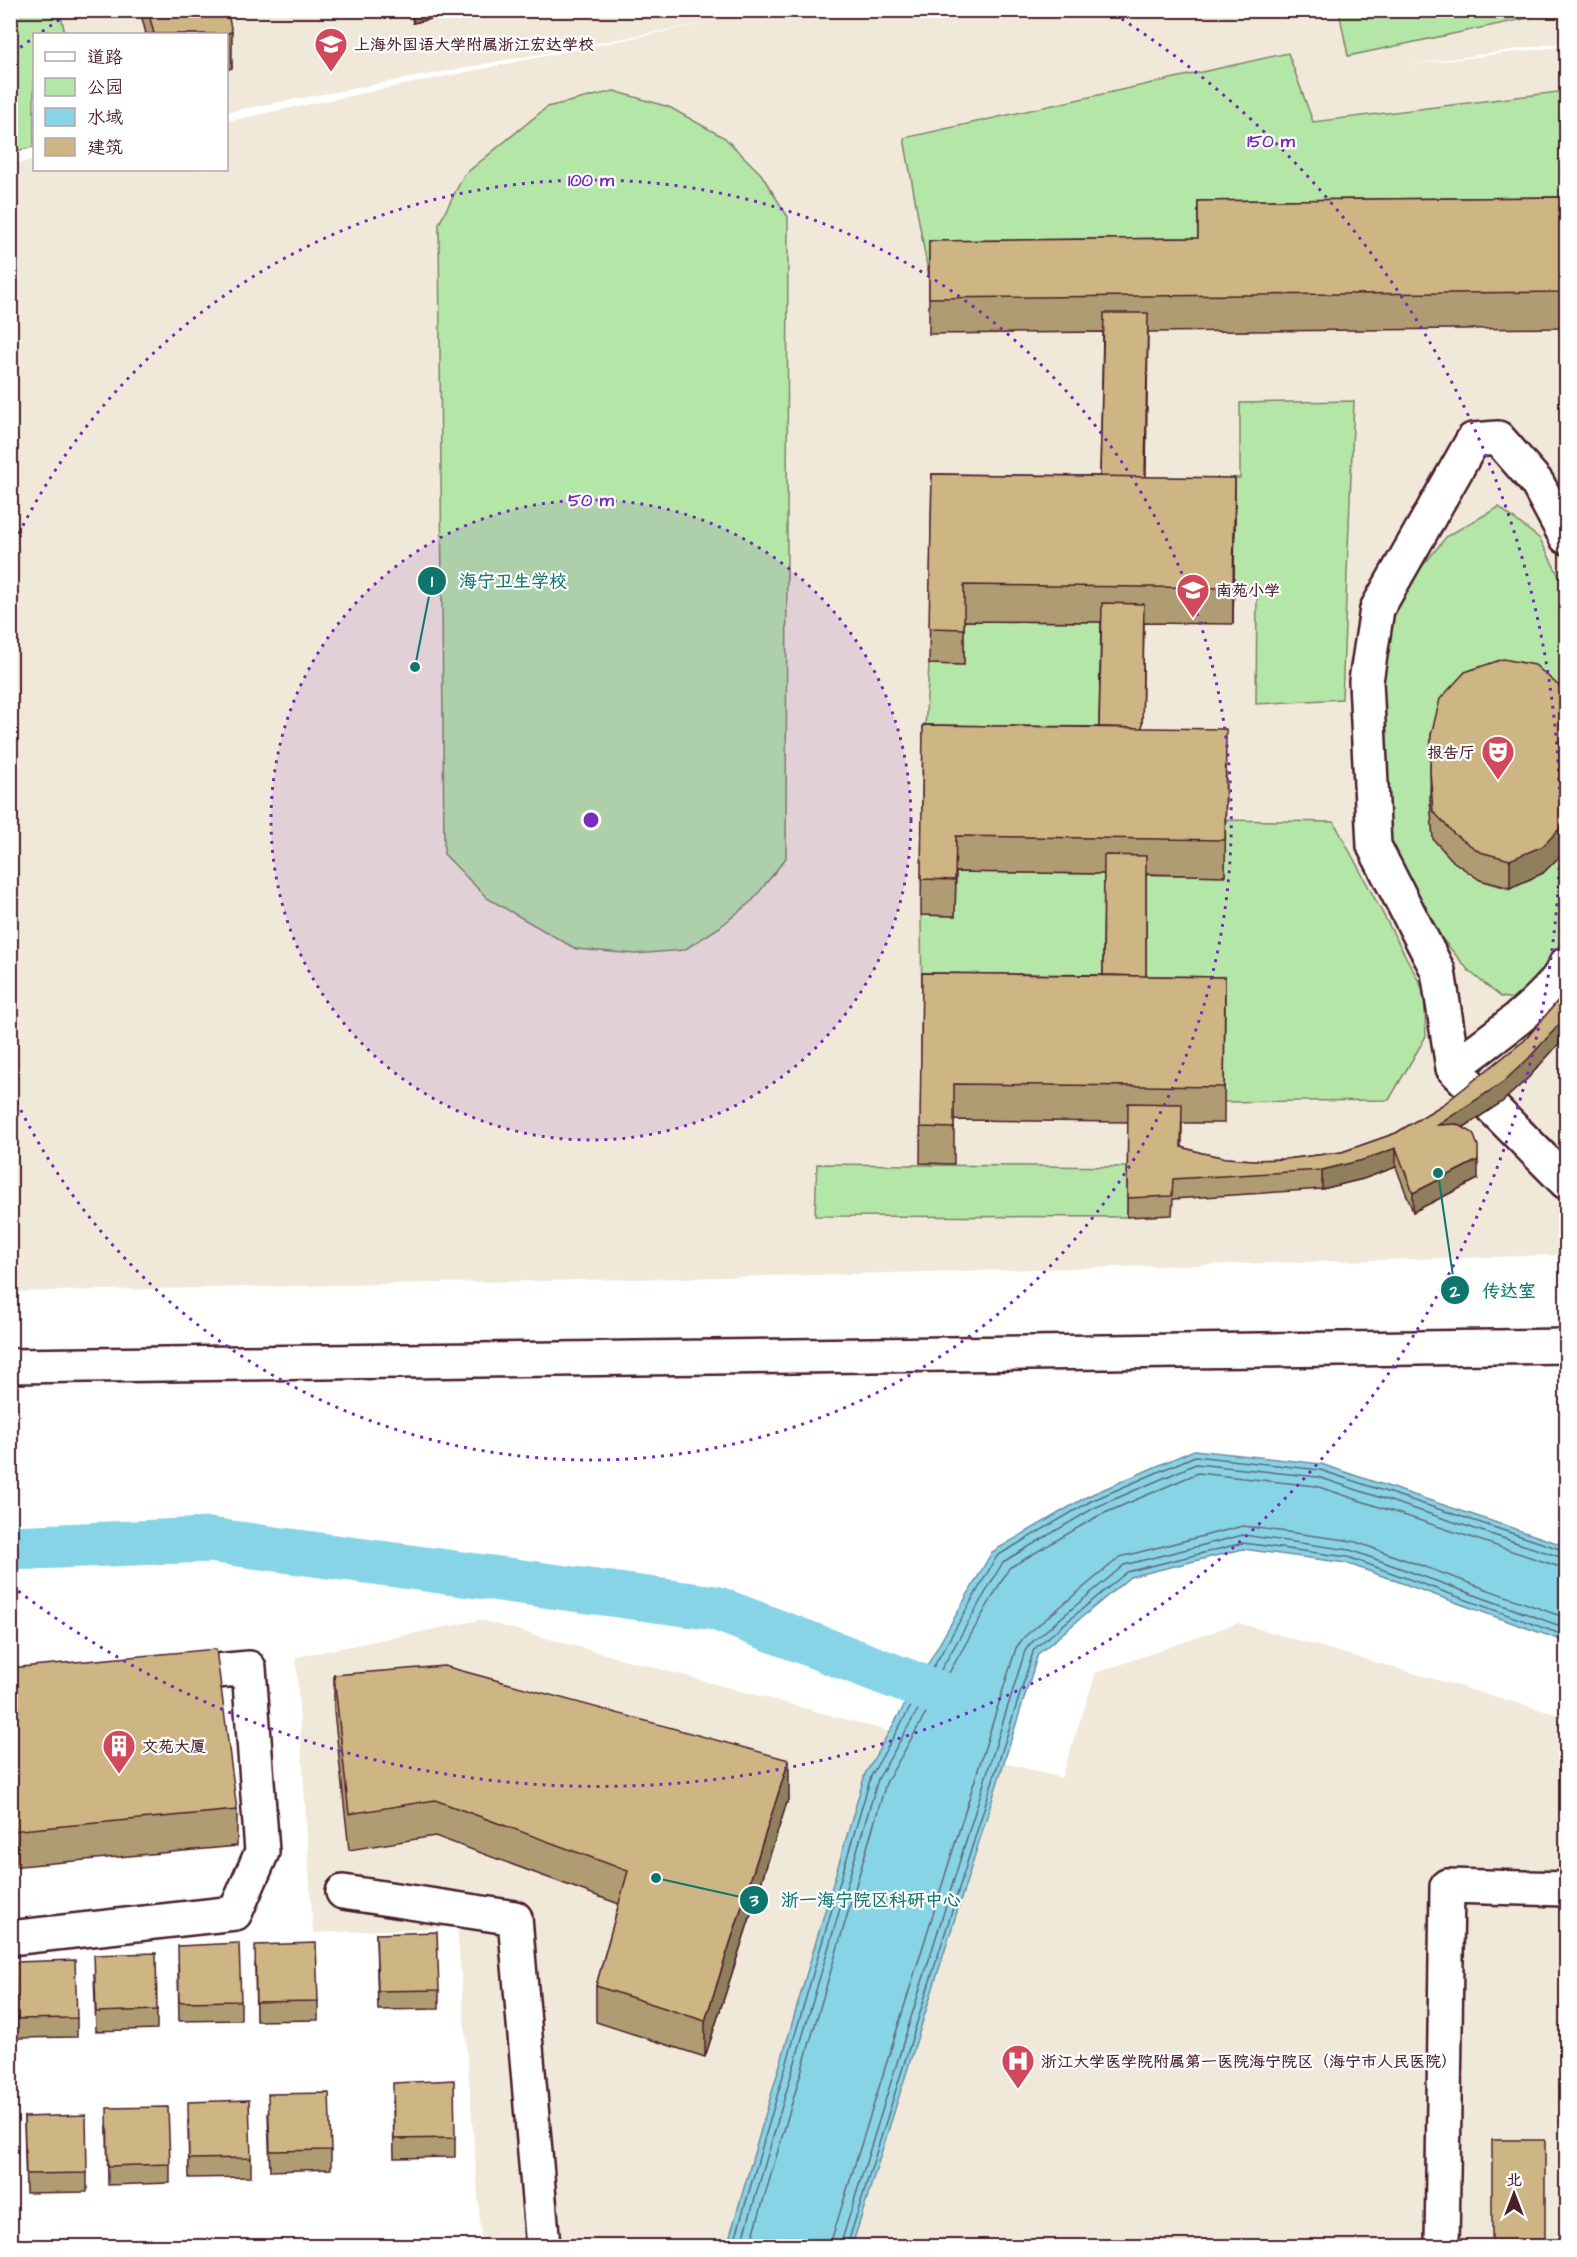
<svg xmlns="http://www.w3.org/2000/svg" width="1577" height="2257" viewBox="0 0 1577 2257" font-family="'Architects Daughter','LXGW WenKai TC',sans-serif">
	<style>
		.built { fill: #f0e9da }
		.green { fill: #b4e6a7; stroke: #7f8269; stroke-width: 1.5 }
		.water { fill: #87d4e7; stroke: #6f8c9c; stroke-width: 1.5 }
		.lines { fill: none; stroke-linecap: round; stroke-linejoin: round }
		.shore { stroke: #626776; stroke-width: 1.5 }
		.canal { stroke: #87d4e7; stroke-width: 45 }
		.minor-casing { stroke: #4a1f2b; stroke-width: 38 }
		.minor { stroke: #fff; stroke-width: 33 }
		.wall { fill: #b09c72; stroke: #4a1f2b; stroke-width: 1.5 }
		.shaded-wall { fill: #907f5c; stroke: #4a1f2b; stroke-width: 1.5 }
		.building { fill: #cdb584; stroke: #4a1f2b; stroke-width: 1.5 }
		.ring { fill: none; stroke: #7b2cbf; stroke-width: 3; stroke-dasharray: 3 6 }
		.labels { text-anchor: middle; stroke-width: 4.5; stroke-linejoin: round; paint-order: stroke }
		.poi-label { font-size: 16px; font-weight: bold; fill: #4a1f2b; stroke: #fff; text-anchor: start }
		.centre { fill: #7b2cbf; stroke: #fff; stroke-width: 3 }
		.ring-label { font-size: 18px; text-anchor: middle; font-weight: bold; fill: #7b2cbf; stroke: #fff; stroke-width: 4.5; stroke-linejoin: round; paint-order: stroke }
		.leader { fill: none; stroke: #0f766e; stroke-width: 2 }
		.callout-dot { fill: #0f766e; stroke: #fff; stroke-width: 2 }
		.mark-label { font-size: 18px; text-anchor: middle; font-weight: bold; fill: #fff }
		.callout-label { font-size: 18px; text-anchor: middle; font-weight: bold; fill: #0f766e; stroke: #fff; stroke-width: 4.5; stroke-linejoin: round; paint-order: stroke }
	</style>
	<rect width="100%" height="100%" fill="#fff"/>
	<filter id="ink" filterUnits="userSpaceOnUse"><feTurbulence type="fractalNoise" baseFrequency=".0167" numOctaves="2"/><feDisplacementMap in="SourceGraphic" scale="12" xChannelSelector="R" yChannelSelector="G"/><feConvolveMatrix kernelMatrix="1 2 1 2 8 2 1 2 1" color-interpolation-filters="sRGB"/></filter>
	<g filter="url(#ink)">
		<!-- built -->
		<path class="built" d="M11,11h1555v31l-164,24 164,-20v1209l-752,20 -803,17v-1127l23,-5v10h192l1,-49 494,-101 -494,92 -1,-78h-192v113l-23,5z
			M480,1620l581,158 35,-105 142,-50 328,94v529h-1084l-25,-319 -144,6 -17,-276z"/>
		<!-- green -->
		<path class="green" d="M11,10l49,1 5,23h-31v113l-23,5z
			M1566,10l-218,46 -9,-45v-1z
			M1288,53l25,69 253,-31v142l-368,4v37l-269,3 -25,-139z
			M614,91l55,16 56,31 36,36 27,43 -2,641 -33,42 -33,27 -36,23 -49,4 -59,-5 -89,-51 -43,-44 -5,-630 25,-49 83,-68z
			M1354,401l-12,298 -86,5 1,-110h-24l2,-80 -90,-1 1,-36 94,1v-75z
			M1499,507l41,32 26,51v134l-126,3 -10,38 3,74 21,23 26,18 29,9 34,-16 23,-23v82l-20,37 -14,18 -18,12 -13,-2 -32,-26 -35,-42 -49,-93 -4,-150 2,-54 29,-53 35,-43z
			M964,621l138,1 -3,141 -176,-2 6,-97 35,1z
			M1225,820l109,2 90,169 2,45 -37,64 -165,2 -78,-91v-136h79z
			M956,872l148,2 -1,137 -181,-2 -1,-94 34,1z
			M817,1164l311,3 -1,50 -312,-1z"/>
		<!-- water -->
		<path class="water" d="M1194,1450l127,14 245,82v96l-220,-79 -103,-14 -113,28 -92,77 -186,592h-125l138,-472 127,-222 96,-56z"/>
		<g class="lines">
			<!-- shore -->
			<path class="shore" d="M733,2246l138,-470 126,-220 94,-55 104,-45 125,14 246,81
				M741,2246l137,-467 125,-217 91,-54 102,-44 122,13 248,82
				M750,2246l136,-463 123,-215 89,-52 100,-43 118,13 241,80 9,2
				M830,2246l2,-8 184,-590 8,-11 96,-80 123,-31 110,15 213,77
				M840,2246l185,-595 5,-7 94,-79 119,-30 107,15 216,78
				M847,2246l187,-597 93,-77 116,-29 105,14 218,79"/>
			<!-- canal -->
			<path class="canal" d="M10,1548l199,-8 506,68 236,90"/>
			<!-- minor casing -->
			<g class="minor-casing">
				<path id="minor" d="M1566,537l-29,-54 -39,-45 -25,2 -96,169 -11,72 8,165 64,125 15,97 113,114
					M1453,1068c30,-23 100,-70 113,-104
					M10,1366l1556,-20
					M343,1892l172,26 28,328
					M10,1938l225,-25 27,-61 -13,-184 -75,7
					M1442,2246l5,-360 119,3"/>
			</g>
			<!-- minor -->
			<use href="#minor" class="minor"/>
		</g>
		<!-- wall -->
		<path class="wall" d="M140,10h87l5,58 -6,-34h-80z
			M410,10h58l-55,13z
			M1566,197v131l-418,4 -2,145 89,36 -2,111 -89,-1 -2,105 84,37 -1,111 -79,-2v102l79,1 -1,146h-42v24l20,6 24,5 27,2 33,-1 56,-7 54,-19 48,-29 81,-64 41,-49v-17v62l-38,42 -26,24 -39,26 15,51 -65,33 -17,-45 -33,12 -41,10 -149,10 -1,16 -45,2 1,-95 -174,-2v44l-34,-1 2,-190 181,2 1,-101 -148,-2 -1,44 -34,-1 2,-190 176,2 2,-105 -137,-1v44l-35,-1 3,-190 168,2 3,-144 -174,2v-93l269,-3v-37z
			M1431,735l112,138 -33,15 -30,-8 -26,-18 -21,-23 -3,-40z
			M10,1668l227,142v36l-227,21z
			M334,1675l455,121 -84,261 -109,-35v-36l23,-82 -184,-68 -86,14 -15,-139z
			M376,1934l63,56v19l-61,1z
			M255,1964l63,37v19l-62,1z
			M178,1965l63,36v19l-62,1z
			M94,1974l63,36v19l-61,2z
			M14,1981l63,37v19l-61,1z
			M393,2102l62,36v19l-61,1z
			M268,2113l63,37v19l-61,2z
			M24,2117l63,56v19l-61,1z
			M188,2121l63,37v19l-62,1z
			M107,2127l63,37v19l-62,2z"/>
		<!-- shaded-wall -->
		<path class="shaded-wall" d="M413,10h55l-55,13z
			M232,32v36l-6,2v-36h-3z
			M1235,478v35l-2,111v-36z
			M1566,822v28l-23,23 -33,15v-28z
			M1566,1017v19l-38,42 -26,24 -64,42v-19z
			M1396,1148v19l-33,12 -41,10v-19z
			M1478,1160v19l-65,33v-19z
			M789,1760v36l-84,261v-36z"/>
		<!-- building -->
		<path class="building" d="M148,10h79l5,22 -9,2h-69z
			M1566,197v95l-637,6v-57l269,-3v-37z
			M1104,313h44l-3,164 -45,-1z
			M932,474l303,4 -2,110 -269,-3v44l-35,-1z
			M1102,603l42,1 -2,124 -43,-1z
			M1503,659l32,6 24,21 7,10v126l-23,24 -33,14 -30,-8 -26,-18 -21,-23 -3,-40 1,-36 9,-36 25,-27z
			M923,725l303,4 -1,111 -269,-4 -1,44 -34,-1z
			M1104,855l42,1v120l-43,-1z
			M922,973l303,4 -1,110 -270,-3v44l-34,-1z
			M1566,991v26l-38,42 -26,24 -64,42 19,-1 16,9 5,13v14l-65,33 -17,-45 -33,12 -41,10 -149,9 -1,17 -45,2 1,-95 54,1 -1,43 21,6 24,5 27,2 33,-1 56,-7 54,-19 48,-29 81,-64z
			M216,1649l21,161 -227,21v-163z
			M444,1666l345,94 -84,261 -109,-35 32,-115 -193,-71 -86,14 -15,-139z
			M437,1932l2,58 -61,1 -2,-57z
			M239,1943l2,58 -62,1 -1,-56z
			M316,1943l2,58 -62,1 -1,-57z
			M156,1953l1,57 -61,2 -2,-57z
			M75,1960l2,58 -61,1 -2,-57z
			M454,2080l1,58 -61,1 -1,-56z
			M329,2093l2,57 -61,1 -2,-57z
			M249,2100l2,58 -62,1 -1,-57z
			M168,2107l2,57 -62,2 -1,-58z
			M86,2115l1,58 -61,1 -2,-57z
			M1492,2140h53v107h-53z"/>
	</g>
	<!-- distance rings -->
	<circle cx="591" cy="820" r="320" fill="#7b2cbf" fill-opacity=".12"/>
	<g class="ring">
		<circle cx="591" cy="820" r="320"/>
		<path d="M11 550A640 640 0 1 1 11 1090"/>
		<path d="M13 53A961 961 0 0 1 68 14M1114 14A961 961 0 1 1 13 1587"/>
	</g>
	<!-- icons -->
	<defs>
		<g id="school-pin" transform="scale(1.725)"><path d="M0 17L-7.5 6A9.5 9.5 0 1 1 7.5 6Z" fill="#d1495b" stroke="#fff"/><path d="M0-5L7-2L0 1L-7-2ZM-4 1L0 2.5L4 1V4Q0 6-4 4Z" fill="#fff"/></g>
		<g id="theatre-pin" transform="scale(1.725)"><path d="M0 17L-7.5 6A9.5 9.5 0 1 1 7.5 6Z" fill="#d1495b" stroke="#fff"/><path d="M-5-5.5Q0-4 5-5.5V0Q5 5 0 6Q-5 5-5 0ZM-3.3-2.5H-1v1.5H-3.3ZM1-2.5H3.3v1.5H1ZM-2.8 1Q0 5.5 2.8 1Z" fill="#fff"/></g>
		<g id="building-pin" transform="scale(1.725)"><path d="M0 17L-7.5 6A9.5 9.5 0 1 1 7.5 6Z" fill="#d1495b" stroke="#fff"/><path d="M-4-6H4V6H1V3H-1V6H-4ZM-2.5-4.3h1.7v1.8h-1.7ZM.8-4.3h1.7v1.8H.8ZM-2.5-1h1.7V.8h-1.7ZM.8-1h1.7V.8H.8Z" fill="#fff"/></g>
		<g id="hospital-pin" transform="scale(1.725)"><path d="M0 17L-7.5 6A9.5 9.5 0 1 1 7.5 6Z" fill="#d1495b" stroke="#fff"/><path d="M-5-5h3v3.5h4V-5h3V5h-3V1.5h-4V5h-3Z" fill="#fff"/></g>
	</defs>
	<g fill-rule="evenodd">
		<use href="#school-pin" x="331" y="44"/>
		<use href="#school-pin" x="1193" y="590"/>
		<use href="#theatre-pin" x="1498" y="752"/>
		<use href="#building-pin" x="119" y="1746"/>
		<use href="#hospital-pin" x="1018" y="2061"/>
	</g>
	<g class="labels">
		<!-- poi labels -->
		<g class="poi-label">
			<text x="354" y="50">上海外国语大学附属浙江宏达学校</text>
			<text x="1216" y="596">南苑小学</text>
			<text x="1475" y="758" text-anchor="end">报告厅</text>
			<text x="142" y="1752">文苑大厦</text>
			<text x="1041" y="2067">浙江大学医学院附属第一医院海宁院区（海宁市人民医院）</text>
		</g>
	</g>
	<circle cx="591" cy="820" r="9" class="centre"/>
	<g class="ring-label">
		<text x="1271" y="147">150 m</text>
		<text x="591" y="186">100 m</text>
		<text x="591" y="506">50 m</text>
	</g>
	<!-- callouts -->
	<path class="leader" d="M415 667L432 581M1438 1173L1455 1290M656 1878L754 1900"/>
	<g class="callout-dot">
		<circle cx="415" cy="667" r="6"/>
		<circle cx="1438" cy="1173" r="6"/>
		<circle cx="656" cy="1878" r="6"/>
		<circle cx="432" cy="581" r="15"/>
		<circle cx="1455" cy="1290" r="15"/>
		<circle cx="754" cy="1900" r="15"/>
	</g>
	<g class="mark-label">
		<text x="432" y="587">1</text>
		<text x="1455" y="1297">2</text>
		<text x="754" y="1906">3</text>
	</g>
	<g class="callout-label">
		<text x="513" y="587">海宁卫生学校</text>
		<text x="1509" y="1297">传达室</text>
		<text x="871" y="1906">浙一海宁院区科研中心</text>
	</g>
	<!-- margin -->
	<rect width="1577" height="2257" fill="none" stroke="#fff" stroke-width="36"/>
	<rect x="18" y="18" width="1541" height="2221" fill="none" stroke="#4a1f2b" stroke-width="2" filter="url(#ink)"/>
	<!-- legend -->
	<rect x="33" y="33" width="195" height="138" fill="#ffffff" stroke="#b7a5aa" stroke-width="1.5"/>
	<rect x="45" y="52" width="30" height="9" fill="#ffffff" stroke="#b7a5aa" stroke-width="1.5"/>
	<text x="87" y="63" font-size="18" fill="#4a1f2b">道路</text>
	<rect x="45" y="78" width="30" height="18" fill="#b4e6a7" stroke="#b7a5aa" stroke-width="1.5"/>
	<text x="87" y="93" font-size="18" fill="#4a1f2b">公园</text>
	<rect x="45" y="108" width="30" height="18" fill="#87d4e7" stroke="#b7a5aa" stroke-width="1.5"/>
	<text x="87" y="123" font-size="18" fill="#4a1f2b">水域</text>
	<rect x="45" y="138" width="30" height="18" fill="#cdb584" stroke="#b7a5aa" stroke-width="1.5"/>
	<text x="87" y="153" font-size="18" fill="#4a1f2b">建筑</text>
	<!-- north arrow -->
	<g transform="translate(1514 2194)" stroke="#ffffff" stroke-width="4.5" paint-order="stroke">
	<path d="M0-4.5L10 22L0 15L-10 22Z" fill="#4a1f2b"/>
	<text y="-9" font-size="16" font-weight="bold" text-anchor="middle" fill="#4a1f2b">北</text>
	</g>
</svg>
